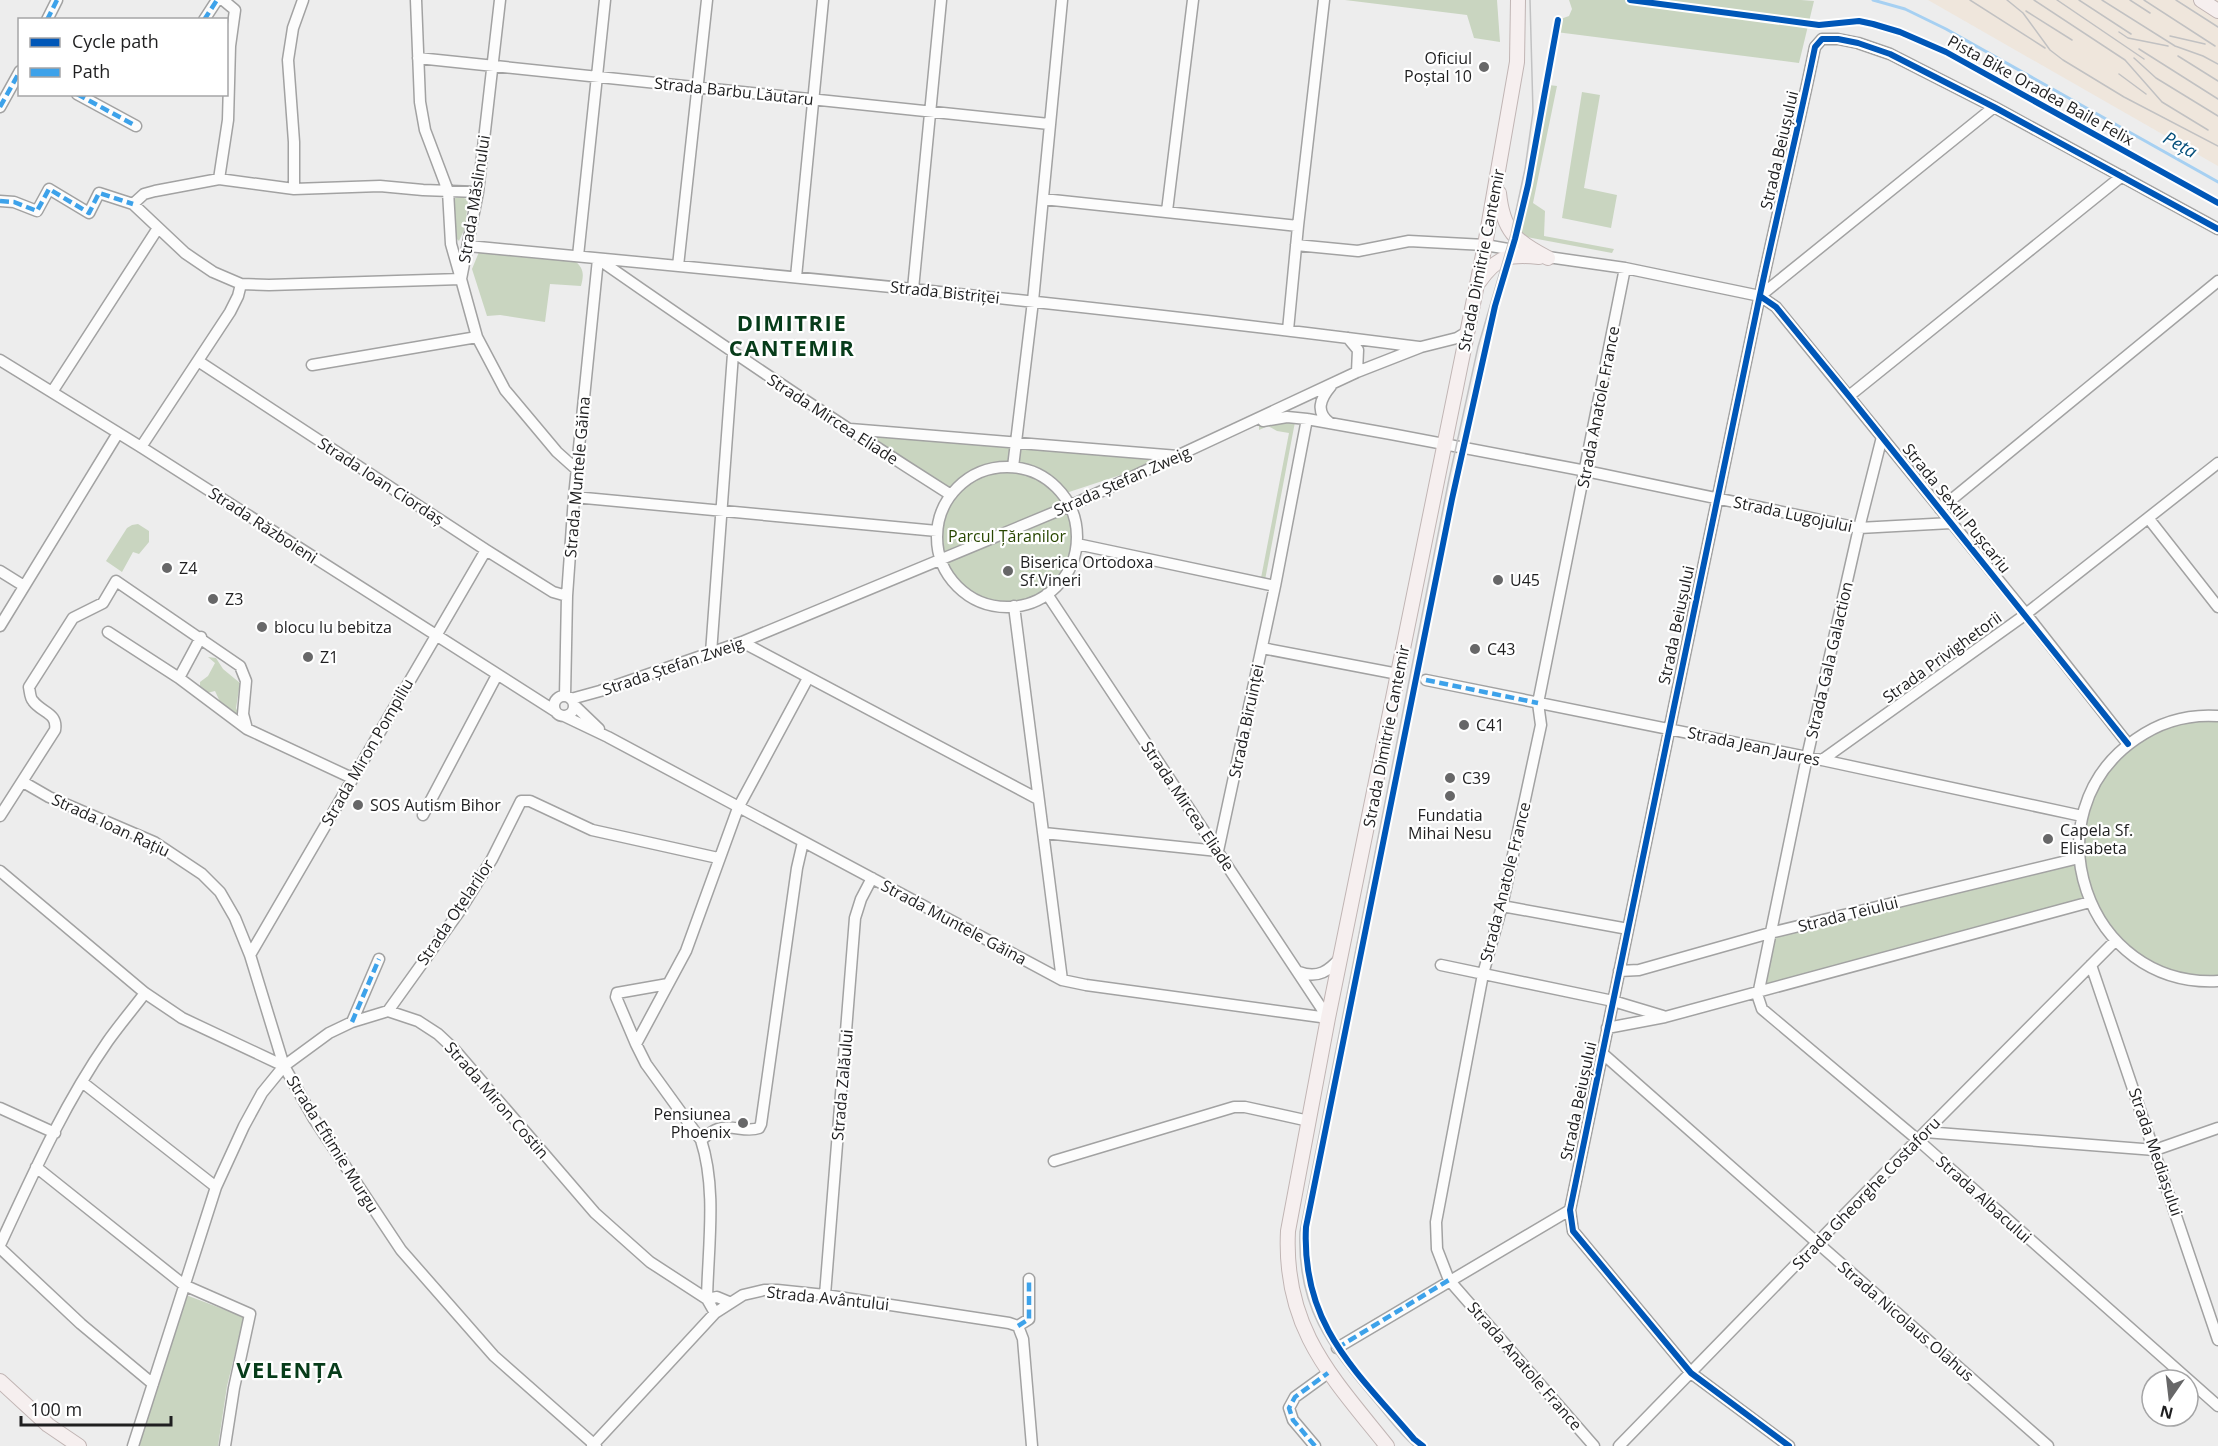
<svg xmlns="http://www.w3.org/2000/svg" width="2218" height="1446" viewBox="0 0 2218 1446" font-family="'Open Sans',sans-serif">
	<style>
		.industrial { fill: #efe6dc }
		.green { fill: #c9d5c0 }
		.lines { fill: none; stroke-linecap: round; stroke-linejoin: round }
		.stream { stroke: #a6d0f2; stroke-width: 3 }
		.minor-casing { stroke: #a2a2a2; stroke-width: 13 }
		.major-casing { stroke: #c1b5b4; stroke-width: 16 }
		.minor { stroke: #fcfcfc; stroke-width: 10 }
		.major { stroke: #f6efef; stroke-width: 14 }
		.tram { stroke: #c1c1c2; stroke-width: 1.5 }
		.quiet { stroke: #3da2ea; stroke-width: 4.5; stroke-dasharray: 9 4.5; stroke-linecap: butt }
		.cycleway-casing { stroke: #fff; stroke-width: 10 }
		.cycleway { stroke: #0057b8; stroke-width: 6 }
		.poi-dot { fill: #676768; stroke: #fff; stroke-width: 2 }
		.labels { text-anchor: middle; stroke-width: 4.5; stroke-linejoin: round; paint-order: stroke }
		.poi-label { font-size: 16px; fill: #1f1f20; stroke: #fff; text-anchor: start }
		.street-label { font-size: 16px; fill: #1f1f20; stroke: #fff }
		.park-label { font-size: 16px; fill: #294702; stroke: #fff }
		.water-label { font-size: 18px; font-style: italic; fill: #044f7b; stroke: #fff }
		.district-label { font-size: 22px; font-weight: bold; letter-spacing: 1.5px; fill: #073c1a; stroke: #fff }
	</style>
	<rect width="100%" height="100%" fill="#ededed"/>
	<!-- industrial -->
	<path class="industrial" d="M1928,0h290v166z"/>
	<!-- green -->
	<path class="green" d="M1345,0h152l3,42 -26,-4 -7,-23z
		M1569,0h232l13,1 -15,62 -243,-31 2,-12 11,-4 3,-7z
		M1549,85l8,1 -24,117 12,8 -1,25 70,13 -2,4 -91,-17z
		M1582,92l18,3 -16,93 33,7 -6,33 -49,-10z
		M462,197l6,3 -3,28 -6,13 -4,-4 -3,-35 2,-4z
		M479,252l96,9c9,8 9,13 6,25l-31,-2 -5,38 -45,-7 -13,1 -15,-47z
		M1281,420l14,2 -30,158 -4,-2 28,-145 -12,-2 -9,-5 -9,4v-5z
		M846,429l332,27 -115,38c7,13 13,24 14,39 2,42 -36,77 -77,73 -37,-4 -68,-40 -62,-77 2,-13 7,-23 13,-34z
		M138,524l11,7v11l-10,12 -6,-2 -11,20 -16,-11 21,-33 5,-3z
		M208,657l8,1 7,11 17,14 -4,25 6,14 -20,-16 -7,-15 -8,2 -7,-3v-8l8,-6 7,-13z
		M2218,716v265l-22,-1 -55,-19 -52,-59 -330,88 11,-57 308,-75v-15l20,-65 61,-52z
		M186,1295l58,22 -17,69 -9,60h-79z"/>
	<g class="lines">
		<!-- stream -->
		<path class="stream" d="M1873,0l32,9 41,20 272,153"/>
		<!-- minor casing -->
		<g class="minor-casing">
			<path id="minor" d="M500,0l-22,192 -17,87 16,58 28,53 52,62 19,17
				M47,20l10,-20
				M204,20l13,-20
				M418,58l631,66
				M77,94l59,32
				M0,107l20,-36
				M219,179l9,-59 2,-74 5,-36 -12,-10
				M294,189v-47l-6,-82 5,-32 10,-28
				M1043,199l255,27
				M0,201l14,1 23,9 12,-22 40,24 10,-20 34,11 52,49 28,19 28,12 28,1 192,-6 -10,-35 -3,-53 -23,-61 -5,-28 -4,-102
				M133,204l11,-10 11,-3 64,-12 75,10 86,-3 43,4 55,2
				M1167,211l26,-211
				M1296,245l62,6 51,-10 76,4 41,7
				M468,246c318,30 635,60 951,101
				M578,256l27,-256
				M1541,256l84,12 135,28 16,11 250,307 102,130
				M678,266l29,-266
				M796,277l27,-277
				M913,289l28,-289
				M1760,296l234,-189
				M1288,330l10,-104 26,-226
				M1348,338l10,12 -1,22
				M0,360l141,87 414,264
				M198,361l288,189 67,42 14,4
				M312,365l165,-28
				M52,392l106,-164
				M1849,396l273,-220
				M1263,421l24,-4 20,2 84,15 195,37 273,57 92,-5
				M1330,423c-15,-11 -10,-24 1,-37
				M850,429l328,27
				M1882,437l-23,91 -52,229 -48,233 -1,7 4,12 156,131 300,266
				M141,447l89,-135 8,-16 3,-12
				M1013,467l20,-166 29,-301
				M937 537a70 70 0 1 1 140 0a70 70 0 1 1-140 0Z
				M574,497l363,34
				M1940,509l278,-228
				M2149,519l69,88
				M1077,544l198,42
				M0,571l24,15
				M1047,594l281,424
				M1014,606l48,374
				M0,626l118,-193
				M108,632l71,46 68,51 105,49
				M742,642l296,157
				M1262,648l136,26
				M711,653l22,-299
				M179,678l22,-41
				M1426,680l396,80 260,56
				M554 706a10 10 0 1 1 20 0a10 10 0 1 1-20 0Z
				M565,696l2,-100 7,-99 24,-238c116,81 233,160 353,236
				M571,699l29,-8 142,-49 330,-137 285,-133 64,-25 36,-9 10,-6
				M574,705l25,24
				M564,716l44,21 454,243 24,5 242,33
				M2218,716c-29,-2 -58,6 -82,23 -109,75 -50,249 82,242
				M1822,760l200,-143 196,-154
				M23,782l26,15 105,45 48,32 18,18 15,26 15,37 34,111 30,53 87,131 93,106 102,90
				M423,815l74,-140
				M0,816l55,-86c3,-17 -13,-17 -22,-29 -3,-3 -3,-9 -4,-14l44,-69 30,-15 13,-22 124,85 6,15 -3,33 4,15
				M1044,833l174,18 57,-265 32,-167
				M0,871l145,122 37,25 102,48
				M1502,906l126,23
				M250,955l236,-405
				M1441,965l172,36 50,15
				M2091,965l127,375
				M1619,971l20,-1 131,-37 309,-75
				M1299,972c19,7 30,-1 42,-15
				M388,1011l71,-99 33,-53 29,-58h9l62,29 126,28
				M352,1022l27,-63
				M1607,1028l58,-11 425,-115
				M636,1044l-20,-47 1,-4 51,-9
				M1602,1053l446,393
				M82,1082l134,105
				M0,1108l55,25
				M1925,1132l230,18 63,-22
				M701,1140c5,-4 11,-9 17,-11 13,-5 28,4 41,-1l2,-4 36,-256 6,-26
				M1054,1161l180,-54h11l64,14
				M36,1167l148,118 66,29 -16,74 -9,58
				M0,1245c32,-69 64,-141 108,-204 12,-17 25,-32 37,-48
				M0,1248l81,76 72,60
				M825,1295l30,-377 6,-19 11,-21
				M707,1299c1,-52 10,-110 -6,-159l-55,-76 -10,-20 50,-93 52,-143 70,-130
				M707,1299l10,-2 12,5
				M1018,1326l5,13 9,107
				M1018,1326l11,-7v-40
				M1337,1348l233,-138
				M133,1446l83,-259 28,-61 18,-33 22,-27 45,-33 23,-11 36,-11 30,10 20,13 16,15 141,164 55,49 57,37 8,14
				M592,1446l123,-133 28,-18 21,-5h13l48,5 184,28 9,3
				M1315,1446l-22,-26 -4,-12 6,-11 33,-24
				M1594,1446l-145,-166 -12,-31 -1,-27 47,-248 19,-68 39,-181 -3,-22 87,-435
				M1619,1446l306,-314 190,-191
				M1789,1446l-98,-73 -118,-142 -3,-21c62,-300 124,-601 187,-901 18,-87 40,-174 58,-262l7,-8h16l20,4 32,11 104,53 224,122"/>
		</g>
		<!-- major casing -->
		<g class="major-casing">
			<path id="major" d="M2201,0l17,11
				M1499,193c4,38 16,48 49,65
				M1479,282c18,-26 30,-28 60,-25
				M0,1381l48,44 31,21
				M1387,1446c-56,-70 -104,-118 -99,-215l40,-213 157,-773 32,-183 1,-62"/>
		</g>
		<!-- minor -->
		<use href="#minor" class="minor"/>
		<!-- major -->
		<use href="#major" class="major"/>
		<!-- tram -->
		<path class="tram" d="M1970,0l75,48
			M2007,0l16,13 27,37 13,10 61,37 94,49
			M2034,0l91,60 37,42 46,28
			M2057,0l87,59
			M2079,0l52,34
			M2102,0l73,46 28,10 15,8
			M2130,0l20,13
			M2144,0l71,46
			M2176,0l42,27
			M2026,11l46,29
			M2119,32l9,6 40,8
			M2170,36l35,8
			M2139,49l79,50
			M2178,56l40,25
			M2134,58l22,20 62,38
			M2119,74l27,20
			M1414,1446c-15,-13 -27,-30 -40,-45 -46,-54 -77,-94 -74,-169l149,-753 29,-132 33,-113 14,-65 8,-57 -3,-112"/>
		<!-- quiet -->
		<path class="quiet" d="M47,20l10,-20
			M204,20l13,-20
			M77,94l59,32
			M0,107l20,-36
			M0,201l14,1 23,9 12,-22 40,24 10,-20 34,11
			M1426,680l112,23
			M352,1022l27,-63
			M1018,1326l11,-7v-40
			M1337,1348l112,-68
			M1315,1446l-22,-26 -4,-12 6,-11 33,-24"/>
		<!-- cycleway casing -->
		<g class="cycleway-casing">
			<path id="cycleway" d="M1630,0l189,25 40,-4 14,3 27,8 46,20 272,151
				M1760,296l16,11 73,89 279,348
				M1423,1446l-9,-7c-58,-68 -113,-114 -108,-212l146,-728 43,-193 20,-67 13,-54 30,-165
				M1789,1446l-98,-73 -118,-142 -3,-21c62,-300 124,-601 187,-901 18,-87 40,-174 58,-262l7,-8h16l20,4 32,11 104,53 224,122"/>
		</g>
		<!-- cycleway -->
		<use href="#cycleway" class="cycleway"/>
	</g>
	<!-- markers -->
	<g class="poi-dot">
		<circle cx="1484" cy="67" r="6"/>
		<circle cx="167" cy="568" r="6"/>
		<circle cx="1008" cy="571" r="6"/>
		<circle cx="1498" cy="580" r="6"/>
		<circle cx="213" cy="599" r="6"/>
		<circle cx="262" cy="627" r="6"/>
		<circle cx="1475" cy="649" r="6"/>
		<circle cx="308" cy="657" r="6"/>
		<circle cx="1464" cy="725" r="6"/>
		<circle cx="1450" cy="778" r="6"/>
		<circle cx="1450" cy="796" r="6"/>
		<circle cx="358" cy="805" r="6"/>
		<circle cx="2048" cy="839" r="6"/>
		<circle cx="743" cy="1123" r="6"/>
	</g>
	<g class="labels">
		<!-- poi labels -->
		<g class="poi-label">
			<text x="1472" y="64" text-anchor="end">Oficiul<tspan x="1472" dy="18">Poștal 10</tspan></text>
			<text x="1020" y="568">Biserica Ortodoxa<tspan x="1020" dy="18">Sf.Vineri</tspan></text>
			<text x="179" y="574">Z4</text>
			<text x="1510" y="586">U45</text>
			<text x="225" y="605">Z3</text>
			<text x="274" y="633">blocu lu bebitza</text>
			<text x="1487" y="655">C43</text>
			<text x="320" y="663">Z1</text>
			<text x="1476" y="731">C41</text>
			<text x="1462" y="784">C39</text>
			<text x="370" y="811">SOS Autism Bihor</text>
			<text x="1450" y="821" text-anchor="middle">Fundatia<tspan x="1450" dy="18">Mihai Nesu</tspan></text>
			<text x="2060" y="836">Capela Sf.<tspan x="2060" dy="18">Elisabeta</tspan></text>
			<text x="731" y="1120" text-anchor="end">Pensiunea<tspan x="731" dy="18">Phoenix</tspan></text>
		</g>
		<!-- street labels -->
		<g class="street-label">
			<text transform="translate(2041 90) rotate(29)" y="6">Pista Bike Oradea Baile Felix</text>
			<text transform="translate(734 91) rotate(6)" y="6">Strada Barbu Lăutaru</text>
			<text transform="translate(1779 150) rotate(-77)" y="6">Strada Beiușului</text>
			<text transform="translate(474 199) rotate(-81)" y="6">Strada Măslinului</text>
			<text transform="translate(1481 260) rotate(-79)" y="6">Strada Dimitrie Cantemir</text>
			<text transform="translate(945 292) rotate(6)" y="6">Strada Bistriței</text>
			<text transform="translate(1598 407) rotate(-79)" y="6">Strada Anatole France</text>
			<text transform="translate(833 419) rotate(33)" y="6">Strada Mircea Eliade</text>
			<text transform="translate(577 477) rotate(-85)" y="6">Strada Muntele Găina</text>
			<text transform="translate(381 481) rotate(33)" y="6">Strada Ioan Ciordaș</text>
			<text transform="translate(1122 481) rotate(-24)" y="6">Strada Ștefan Zweig</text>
			<text transform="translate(1957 508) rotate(51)" y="6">Strada Sextil Pușcariu</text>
			<text transform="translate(1793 514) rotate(12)" y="6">Strada Lugojului</text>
			<text transform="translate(263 525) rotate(33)" y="6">Strada Războieni</text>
			<text transform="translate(1676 625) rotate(-78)" y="6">Strada Beiușului</text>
			<text transform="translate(1942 657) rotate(-36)" y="6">Strada Privighetorii</text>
			<text transform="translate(1829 660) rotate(-77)" y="6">Strada Gala Galaction</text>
			<text transform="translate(673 666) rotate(-19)" y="6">Strada Ștefan Zweig</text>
			<text transform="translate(1246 721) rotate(-78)" y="6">Strada Biruinței</text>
			<text transform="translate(1386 736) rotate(-79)" y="6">Strada Dimitrie Cantemir</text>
			<text transform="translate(1754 746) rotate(12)" y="6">Strada Jean Jaures</text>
			<text transform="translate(367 752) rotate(-60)" y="6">Strada Miron Pompiliu</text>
			<text transform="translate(1188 806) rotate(56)" y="6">Strada Mircea Eliade</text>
			<text transform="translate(111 825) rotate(25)" y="6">Strada Ioan Rațiu</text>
			<text transform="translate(1505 882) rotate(-76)" y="6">Strada Anatole France</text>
			<text transform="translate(455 912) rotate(-56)" y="6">Strada Oțelarilor</text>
			<text transform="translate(1848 914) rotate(-14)" y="6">Strada Teiului</text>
			<text transform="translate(954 922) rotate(28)" y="6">Strada Muntele Găina</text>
			<text transform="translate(842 1085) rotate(-85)" y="6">Strada Zalăului</text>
			<text transform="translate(497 1100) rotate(49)" y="6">Strada Miron Costin</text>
			<text transform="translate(1578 1101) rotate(-78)" y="6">Strada Beiușului</text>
			<text transform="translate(333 1144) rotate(58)" y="6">Strada Eftimie Murgu</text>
			<text transform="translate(2156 1152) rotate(71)" y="6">Strada Mediașului</text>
			<text transform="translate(1866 1193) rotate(-46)" y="6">Strada Gheorghe Costaforu</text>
			<text transform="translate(1984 1199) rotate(42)" y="6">Strada Albacului</text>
			<text transform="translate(828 1298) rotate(6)" y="6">Strada Avântului</text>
			<text transform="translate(1906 1321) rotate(41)" y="6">Strada Nicolaus Olahus</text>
			<text transform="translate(1525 1366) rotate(49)" y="6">Strada Anatole France</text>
		</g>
		<!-- park labels -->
		<g class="park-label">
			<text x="1007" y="542">Parcul Țăranilor</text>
		</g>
		<!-- water labels -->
		<g class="water-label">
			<text transform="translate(2180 145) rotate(29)" y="6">Peța</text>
		</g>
		<!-- district labels -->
		<g class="district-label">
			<text x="792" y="331">DIMITRIE<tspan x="792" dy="25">CANTEMIR</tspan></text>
			<text x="290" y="1378">VELENȚA</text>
		</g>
	</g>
	<!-- legend -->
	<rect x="18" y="18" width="210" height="78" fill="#ffffff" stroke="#a5a5a6" stroke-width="1.5"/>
	<rect x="30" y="38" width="30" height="9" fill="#0057b8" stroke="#a5a5a6" stroke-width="1.5"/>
	<text x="72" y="48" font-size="18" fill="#1f1f20">Cycle path</text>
	<rect x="30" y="68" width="30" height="9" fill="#3da2ea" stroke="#a5a5a6" stroke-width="1.5"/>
	<text x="72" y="78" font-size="18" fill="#1f1f20">Path</text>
	<!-- north arrow -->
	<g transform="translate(2170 1398) rotate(194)"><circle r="28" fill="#ffffff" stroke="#a5a5a6" stroke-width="1.5"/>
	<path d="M0-4.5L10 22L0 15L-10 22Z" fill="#676768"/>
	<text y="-9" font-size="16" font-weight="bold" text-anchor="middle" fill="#1f1f20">N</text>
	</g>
	<!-- scale -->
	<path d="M21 1416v9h150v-9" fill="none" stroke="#1f1f20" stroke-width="3"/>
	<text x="30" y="1416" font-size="18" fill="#1f1f20" stroke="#ffffff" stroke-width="4.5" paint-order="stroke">100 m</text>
</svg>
